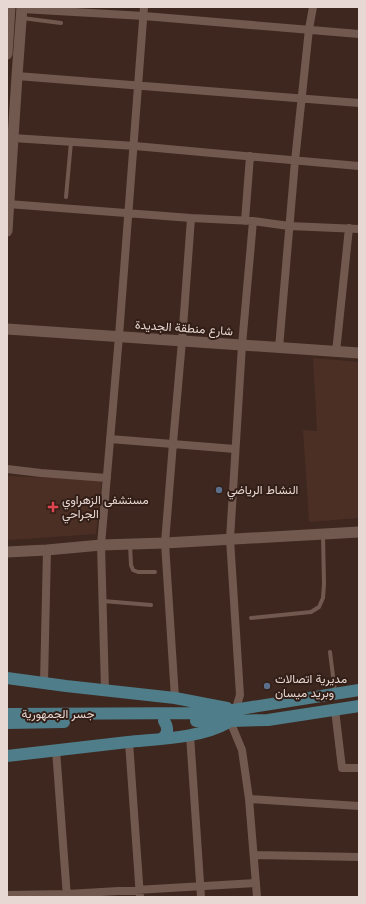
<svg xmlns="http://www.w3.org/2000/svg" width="366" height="904" viewBox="0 0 366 904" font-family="Inter,Vazirmatn,sans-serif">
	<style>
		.built { fill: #4b2f25 }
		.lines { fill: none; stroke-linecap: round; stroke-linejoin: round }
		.lane { stroke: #715950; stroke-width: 4 }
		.street { stroke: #715950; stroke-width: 8 }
		.secondary { stroke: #715950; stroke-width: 11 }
		.primary { stroke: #4f7d89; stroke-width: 12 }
		.service-dot { fill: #5c6f8a; stroke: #321e16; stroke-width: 1.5 }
		.health-dot { fill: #e0444e; stroke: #321e16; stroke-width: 1.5 }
		.labels { text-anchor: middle; stroke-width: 4; stroke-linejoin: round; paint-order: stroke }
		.street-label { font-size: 12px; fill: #e7d8d3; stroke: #321e16 }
		.poi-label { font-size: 12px; fill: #e7d8d3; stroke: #321e16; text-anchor: start }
	</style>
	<rect width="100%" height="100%" fill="#3d271f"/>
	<!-- built -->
	<path class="built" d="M313,358l46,4v156l-50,4 -6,-92 14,1z
		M7,476l95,4 -6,54 -87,6 -2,-2z"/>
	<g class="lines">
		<!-- lane -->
		<path class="lane" d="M22,18l39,5
			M66,197l5,-55
			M130,545l1,20 2,5 5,2h17
			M103,601l48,4
			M251,618l60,-6 8,-5 4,-9 1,-14 -1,-49
			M330,652l5,40"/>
		<!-- street -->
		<path class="street" d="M22,9l122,7 215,18
			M17,76l342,27
			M13,138c40,3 81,5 122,8 74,6 149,14 224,20
			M8,204l183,14 62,3 36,5 70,3
			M245,221l5,-65
			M279,348l16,-187 14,-132 4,-22
			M336,352l13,-124
			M110,439l125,10
			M7,469l34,4 66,5
			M44,683l3,-133
			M105,690l-4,-145 18,-209 25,-329
			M175,698l-10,-155 8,-100 9,-102 9,-123
			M234,710l3,-5 3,-10 -10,-156 12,-194 11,-124
			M335,710l7,58h17
			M230,721l12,29 7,49 8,98
			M190,735l11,162
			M129,742l11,155
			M56,750l11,147
			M249,799l110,7
			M254,855l105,2
			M7,895l60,-1 189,-11"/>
		<!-- secondary -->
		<path class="secondary" d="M7,54l3,-47
			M7,231l10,-155 5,-69
			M7,329l352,24
			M7,552l40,-2 54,-5 64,-2 194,-11"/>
		<!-- primary -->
		<path class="primary" d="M7,678l59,8 109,12 52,10
			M7,714l201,-1 19,-2 132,-21
			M196,721h34l38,-1 91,-14
			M7,723l57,-1
			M161,739c7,-4 8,-11 3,-18
			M7,756c40,-5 81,-9 121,-14 29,-3 73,-4 99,-19"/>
	</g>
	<!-- markers -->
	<g class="service-dot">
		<circle cx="219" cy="490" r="4"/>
		<circle cx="267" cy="686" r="4"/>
	</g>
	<path class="health-dot" d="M51 501h4v4h4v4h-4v4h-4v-4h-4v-4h4z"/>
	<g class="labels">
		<!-- street labels -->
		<g class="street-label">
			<text transform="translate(184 328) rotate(4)" y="4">شارع منطقة الجديدة</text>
			<text x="58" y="718">جسر الجمهورية</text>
		</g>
		<!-- poi labels -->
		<g class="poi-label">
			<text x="227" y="494">النشاط الرياضي</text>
			<text x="62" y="504">مستشفى الزهراوي<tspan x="62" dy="14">الجراحي</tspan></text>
			<text x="275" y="683">مديرية اتصالات<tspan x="275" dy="14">وبريد ميسان</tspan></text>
		</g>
	</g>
	<!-- border -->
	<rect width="366" height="904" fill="none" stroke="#e7d8d3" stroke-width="16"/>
</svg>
